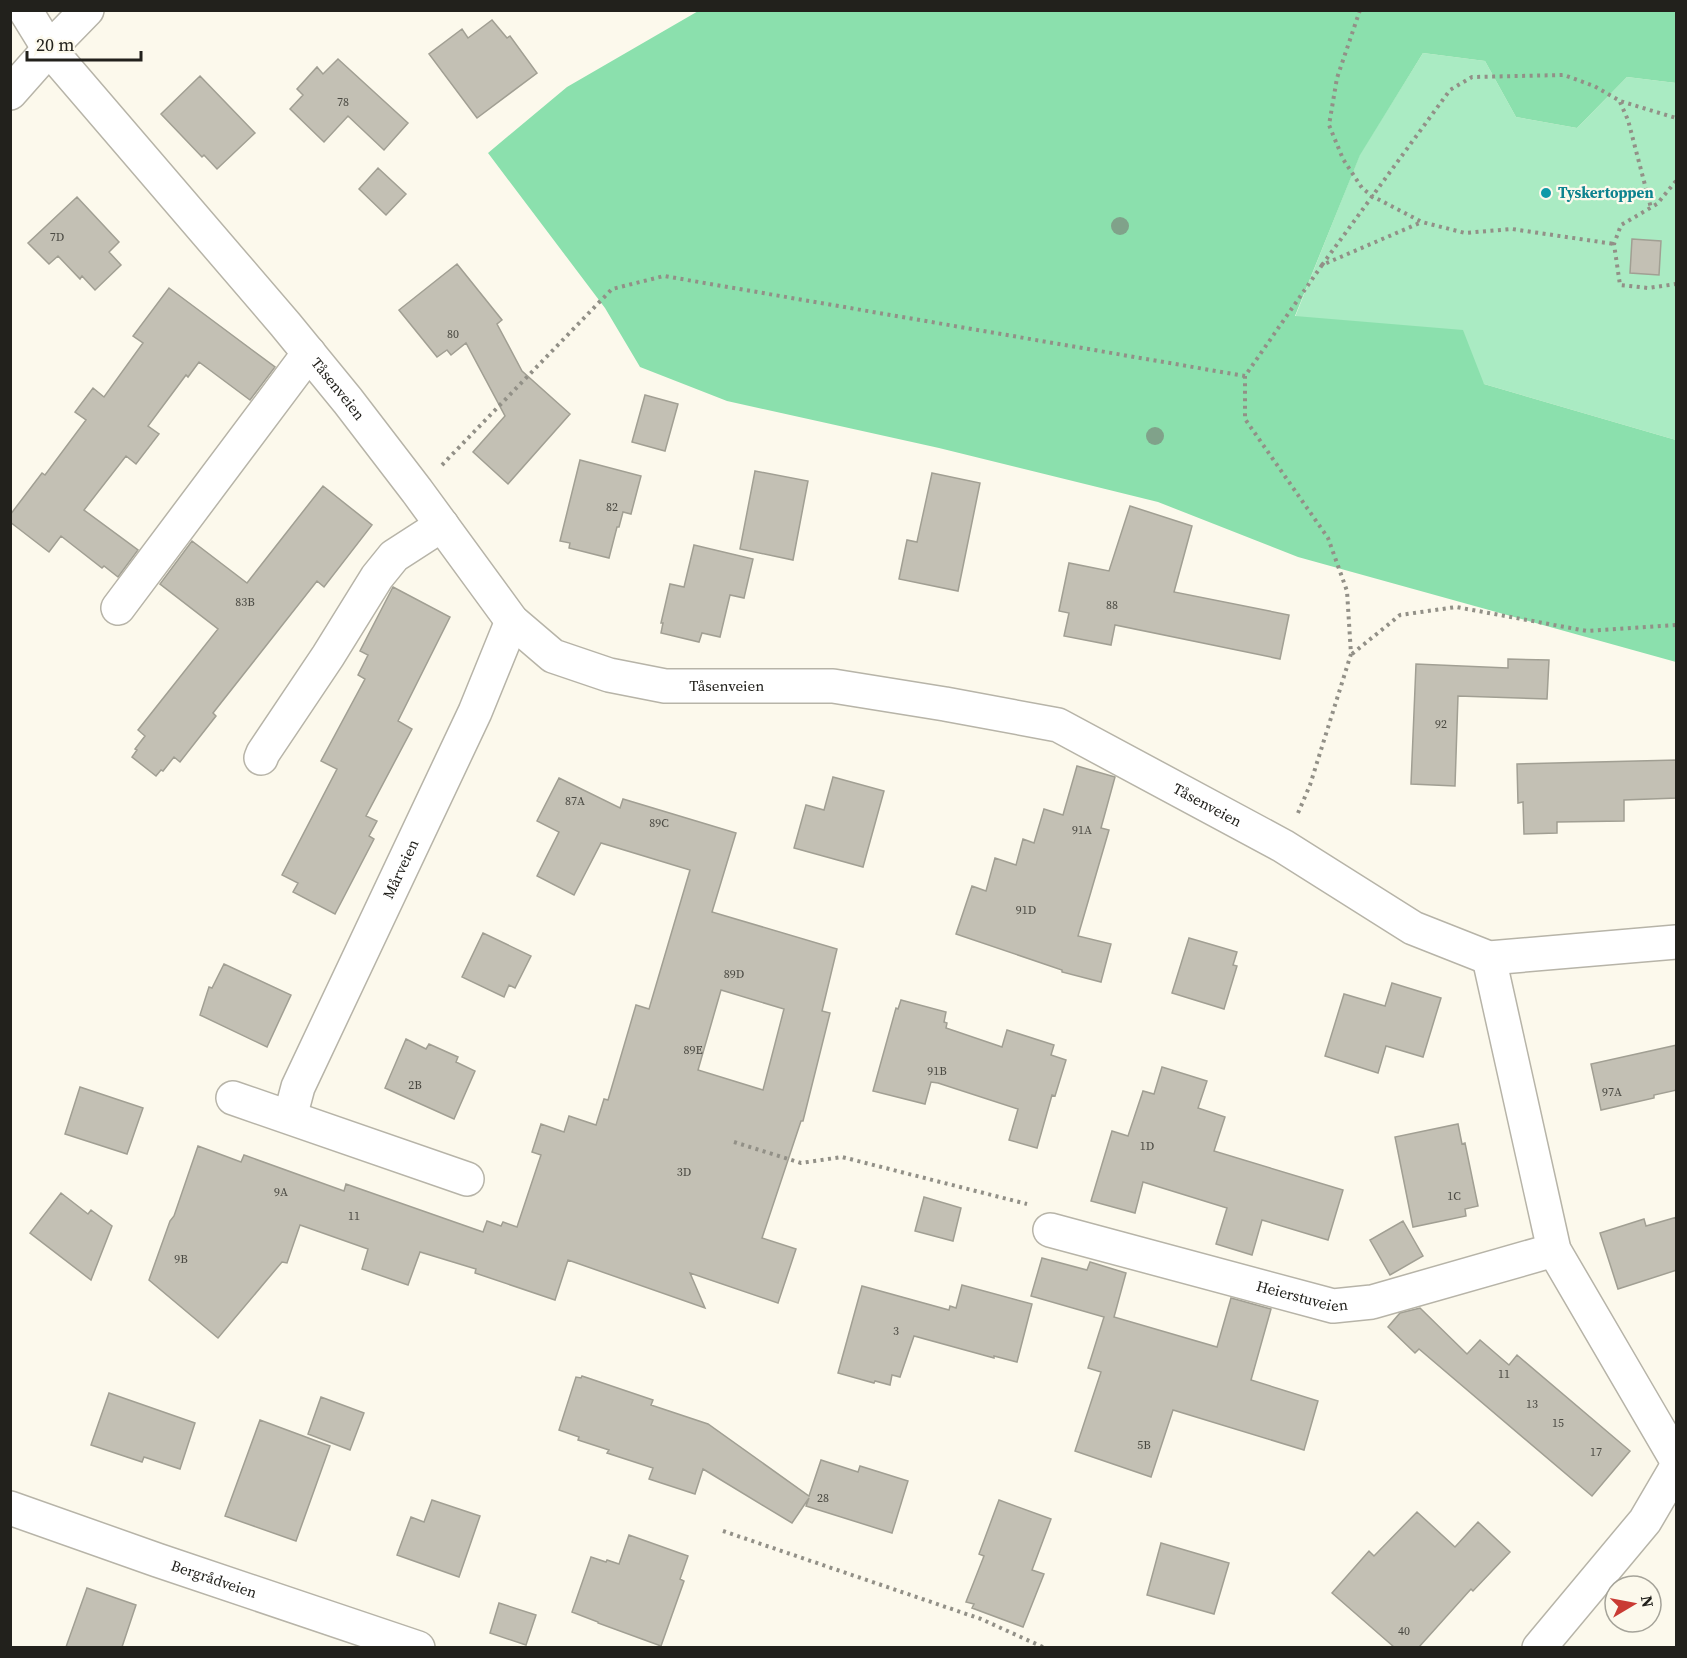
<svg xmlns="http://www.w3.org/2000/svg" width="1687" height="1658" viewBox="0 0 1687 1658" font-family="'Source Serif 4',serif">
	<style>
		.green { fill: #aaebc3 }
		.forest { fill: #8be0ad }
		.building { fill: #c3c0b4; stroke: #a19f93; stroke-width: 1.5; fill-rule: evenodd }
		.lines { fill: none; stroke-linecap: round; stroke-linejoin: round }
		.minor-casing { stroke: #b7b4a8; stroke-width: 36 }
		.path { stroke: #929087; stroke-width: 4; stroke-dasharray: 3 4.5; stroke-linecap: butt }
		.minor { stroke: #fff; stroke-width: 33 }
		.tree { fill: #80a28a }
		.culture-dot { fill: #0f9aa8; stroke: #fcf9ec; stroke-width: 2 }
		.labels { text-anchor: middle; stroke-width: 4.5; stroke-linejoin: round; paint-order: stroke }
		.number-label { font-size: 12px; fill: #4a4942 }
		.culture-label { font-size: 15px; font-weight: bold; fill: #0d838f; stroke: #fcf9ec; text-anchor: start }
		.street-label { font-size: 15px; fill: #22211c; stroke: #fcf9ec }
	</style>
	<rect width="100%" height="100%" fill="#fcf9ec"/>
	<!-- green -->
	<path class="green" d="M1423,53l62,8 31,56 61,11 50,-51 49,6v357l-192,-56 -189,-67 65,-163z"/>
	<!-- forest -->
	<path class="forest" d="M700,10l976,1v72l-49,-6 -50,51 -61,-11 -31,-56 -62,-8 -63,102 -65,161 168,14 21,54 192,56v222l-378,-105 -140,-55 -219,-54 -212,-47 -87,-34 -35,-59 -117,-155 79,-66z"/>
	<!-- building -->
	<path class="building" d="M492,20l15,18 3,-2 27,37 -60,45 -48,-64 33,-25 6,9z
		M338,59l70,64 -24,27 -36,-34 -24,26 -34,-33 13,-14 -6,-6 20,-22 6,7z
		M200,76l55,57 -38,36 -13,-14 -2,2 -41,-43z
		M378,168l28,26 -20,21 -27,-26z
		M77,197l42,45 -10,10 12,13 -26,25 -13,-14 -2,3 -22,-23 -9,8 -21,-21z
		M1632,239l29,2 -2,34 -29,-2z
		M457,264l45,56 -5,4 25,47 48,43 -62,70 -35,-32 32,-36 -39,-73 -15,12 -4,-5 -10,7 -38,-47z
		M169,288l106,79 -25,33 -51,-38 -11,15 -2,-2 -38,51 11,8 -23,30 -10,-8 -42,54 54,40 -20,27 -14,-11 -2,2 -41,-32 -12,16 -39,-30v-7l32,-42 3,2 41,-55 -11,-8 18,-24 11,9 39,-54 -10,-7z
		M645,395l33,9 -13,47 -33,-9z
		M580,460l61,16 -10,38 -8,-2 -4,15h-2l-8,31 -40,-10 1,-5 -10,-2z
		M755,471l53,10 -15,79 -53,-11z
		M932,473l48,10 -22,108 -59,-12 8,-39 10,2z
		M323,486l49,39 -48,62 -7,-6 -104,132 3,3 -36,46 -6,-5 -11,14 -2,-1 -5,6 -24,-19 5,-7 -2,-1 10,-13 -7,-6 80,-101 -58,-45 32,-43 55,42z
		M1130,506l62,20 -18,66 115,23 -9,44 -165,-34 -4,20 -47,-9 5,-23 -10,-2 10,-48 40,8z
		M694,545l59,14 -9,39 -14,-3 -10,42 -18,-4 -3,9 -38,-9 2,-10h-2l9,-39 14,3z
		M393,587l57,30 -52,104 14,8 -46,87 11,5 -8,15 5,3 -39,75 -42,-22 5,-9 -16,-8 55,-106 -16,-8 44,-82 -7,-4 10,-20 -8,-4z
		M1508,659l41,1 -2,39 -89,-3 -3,90 -44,-2 5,-120 92,4z
		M1677,760v38l-53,2v21l-67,1v11l-33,1 -1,-32 -5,1 -1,-39z
		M1077,766l38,11 -14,51 8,2 -31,106 33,8 -10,38 -39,-10v-2l-106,-36 16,-48 14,5 9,-33 21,7 7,-26 11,4 10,-34 19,6z
		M833,777l51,14 -21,76 -69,-19 12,-43 18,5z
		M559,778l61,30 3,-9 113,34 -24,79 125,37 -15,62 8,2 -27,108h-2l-39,117 34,11 -18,54 -88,-30 15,35 -137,-48 -13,40 -80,-27 1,-4 -56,-17 -12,33 -46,-16 6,-20 -68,-24 -13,38 -5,-1 -64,76 -69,-58 21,-59 4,-5 24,-70 43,16 3,-7 100,36 2,-7 137,48 4,-11 14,5 2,-4 14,5 24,-72 -9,-3 9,-28 23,8 5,-16 27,9 8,-26 4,1 28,-95 13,4 41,-139 -89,-27 -27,52 -37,-19 22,-44 -22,-11zM721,990l63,19 -21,81 -65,-20z
		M483,933l48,23 -16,32 -6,-3 -5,12 -42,-20z
		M1189,938l48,14 -4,13 4,1 -13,43 -52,-16z
		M224,964l67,31 -24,52 -67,-32 9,-28 3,1z
		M1392,983l49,15 -18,59 -37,-11 -8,27 -53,-17 19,-62 41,12z
		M901,1000l45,12 -2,10 3,1 -1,5 56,19 5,-17 47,15 -3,10 15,5 -11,36 -3,-1 -15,53 -28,-8 9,-31 -80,-26 -7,-1 -6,22 -52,-13 23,-83 2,1z
		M406,1039l20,10 3,-5 29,13 -2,5 19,9 -21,48 -69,-31z
		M1677,1045v45l-23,5v3l-53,12 -10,-46z
		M1162,1067l45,14 -9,27 27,9 -11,34 129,39 -15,50 -66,-20 -10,35 -36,-11 11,-36 -84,-26 -8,31 -44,-12 21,-70 16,5 15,-45 11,3z
		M80,1087l63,21 -16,46 -62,-20z
		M1458,1124l4,20 3,-1 13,63 -13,3 1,7 -53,11 -18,-90z
		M61,1193l27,21 3,-4 21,16 -21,54 -61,-47z
		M924,1197l37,11 -8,33 -38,-10z
		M1677,1217v53l-59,19 -18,-56 44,-14 2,7z
		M1403,1221l20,35 -33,19 -20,-35z
		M1042,1258l45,12 3,-8 36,11 -12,44 103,30 14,-49 40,11 -20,71 67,21 -14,49 -131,-40 -22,67 -76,-26 26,-79 -13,-4 16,-51 -73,-21z
		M962,1285l70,19 -15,58 -23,-6v2l-80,-22 -14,41 -8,-2 -2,10 -15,-4 -1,2 -36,-10 24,-87 87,24 1,-4 6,2z
		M1420,1308l47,46 13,-14 29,25 8,-10 113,96 -38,45 -173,-147 -4,4 -27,-26 12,-14z
		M582,1376l71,24 -2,5 57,19 101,72 12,-36 37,12 2,-6 48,15 -16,52 -86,-27 3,-8 -17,25 -89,-54 -8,25 -46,-15 4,-11 -46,-15 2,-3 -31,-10 1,-3 -20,-7 17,-53 5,1z
		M109,1393l86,30 -15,46 -36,-12 -2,5 -51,-17z
		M321,1397l43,16 -14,37 -42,-16z
		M260,1420l70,26 -34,95 -71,-25z
		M432,1500l48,16 -21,61 -62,-22 14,-38 13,5z
		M999,1500l52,19 -19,51 12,4 -21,53 -51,-19 2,-4 -8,-2 18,-46 -5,-2z
		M1417,1512l38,35 23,-25 32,30 -37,39 -2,-2 -52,58h-25l-62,-54 37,-42 5,5z
		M629,1535l59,21 -8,23 4,2 -23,65 -63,-23v-1l-26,-10 19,-55 15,5 1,-2 12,4z
		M1161,1543l68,20 -15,51 -67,-19z
		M87,1588l49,17 -14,42h-56z
		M499,1603l37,12 -10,30 -36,-12z"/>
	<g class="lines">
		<!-- minor casing -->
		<g class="minor-casing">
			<g id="minor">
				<path id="s1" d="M25,10l24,39 236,275 63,77 69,90 95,130 41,35 56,19 56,11h168l112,18 113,21 225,121 130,82 76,30 187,-16"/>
				<path d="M10,93l39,-44 38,-39"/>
				<path d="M118,608l191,-255"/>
				<path d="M261,758l2,-5 65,-97 49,-79 17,-21 48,-31"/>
				<path d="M1489,958l65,292 122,209"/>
				<path d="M233,1098l234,81"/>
				<path id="s2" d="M290,1117l8,-30 177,-375 37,-91"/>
				<path id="s3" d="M1050,1230l283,76 39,-4 182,-52"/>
				<path id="s4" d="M10,1508l147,52 261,88"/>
				<path d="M1539,1648l106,-127 31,-53"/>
			</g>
		</g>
		<!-- path -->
		<path class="path" d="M1360,10l-23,68 -8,47 14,34 19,29 10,8 50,26 43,11 47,-4 102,15
			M1620,102l8,18 23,88
			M1676,181l-19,23 -36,21 -7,19 6,41 28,3 28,-4
			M1322,265l128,-175 22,-13 92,-2 30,11 26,15 56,17
			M442,465l170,-176 52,-13 581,100
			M1352,654l48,-39 56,-8 131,24 89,-6
			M1298,813l12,-28 41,-131 -4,-63 -19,-53 -83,-119v-43l77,-111 100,-43
			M734,1142l67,21 41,-6 185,47
			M723,1531l258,88 64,29"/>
		<!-- minor -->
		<use href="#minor" class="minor"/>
	</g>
	<!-- trees -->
	<g class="tree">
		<circle cx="1120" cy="226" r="9"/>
		<circle cx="1155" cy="436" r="9"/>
	</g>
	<!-- markers -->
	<circle class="culture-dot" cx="1546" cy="193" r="6"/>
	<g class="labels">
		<!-- number labels -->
		<g class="number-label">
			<text x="343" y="106">78</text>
			<text x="57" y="241">7D</text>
			<text x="453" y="338">80</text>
			<text x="612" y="511">82</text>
			<text x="245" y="606">83B</text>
			<text x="1112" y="609">88</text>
			<text x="1441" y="728">92</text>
			<text x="575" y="805">87A</text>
			<text x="659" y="827">89C</text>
			<text x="1082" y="834">91A</text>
			<text x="1026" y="914">91D</text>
			<text x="734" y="978">89D</text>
			<text x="693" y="1054">89E</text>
			<text x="937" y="1075">91B</text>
			<text x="415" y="1089">2B</text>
			<text x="1612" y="1096">97A</text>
			<text x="1147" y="1150">1D</text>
			<text x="684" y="1176">3D</text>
			<text x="281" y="1196">9A</text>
			<text x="1454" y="1200">1C</text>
			<text x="354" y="1220">11</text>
			<text x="181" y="1263">9B</text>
			<text x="896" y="1335">3</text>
			<text x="1504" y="1378">11</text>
			<text x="1532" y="1408">13</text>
			<text x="1558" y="1427">15</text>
			<text x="1144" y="1449">5B</text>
			<text x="1596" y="1456">17</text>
			<text x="823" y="1502">28</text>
			<text x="1404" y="1635">40</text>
		</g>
		<!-- culture labels -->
		<g class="culture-label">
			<text x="1558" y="198">Tyskertoppen</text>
		</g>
		<!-- street labels -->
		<g class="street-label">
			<text dy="5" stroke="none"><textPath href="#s1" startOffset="492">Tåsenveien</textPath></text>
			<text dy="5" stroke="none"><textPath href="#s1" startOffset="1014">Tåsenveien</textPath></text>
			<text dy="5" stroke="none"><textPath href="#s1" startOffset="1518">Tåsenveien</textPath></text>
			<text dy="5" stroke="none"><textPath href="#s2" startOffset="272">Mårveien</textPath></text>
			<text dy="5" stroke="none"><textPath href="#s3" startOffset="261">Heierstuveien</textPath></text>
			<text dy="5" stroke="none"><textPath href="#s4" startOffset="216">Bergrådveien</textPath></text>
		</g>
	</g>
	<!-- border -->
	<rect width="1687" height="1658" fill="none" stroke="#22211c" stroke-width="24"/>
	<!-- north arrow -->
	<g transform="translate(1633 1604) rotate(80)"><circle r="28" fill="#fcf9ec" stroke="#a5a399" stroke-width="1.5"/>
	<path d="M0-4.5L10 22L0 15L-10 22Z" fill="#c93b34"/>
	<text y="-9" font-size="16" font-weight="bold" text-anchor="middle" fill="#22211c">N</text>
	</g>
	<!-- scale -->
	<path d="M27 51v9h114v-9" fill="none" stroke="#22211c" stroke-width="3"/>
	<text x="36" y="51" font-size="18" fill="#22211c" stroke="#fcf9ec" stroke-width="4.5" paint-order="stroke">20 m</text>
</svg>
